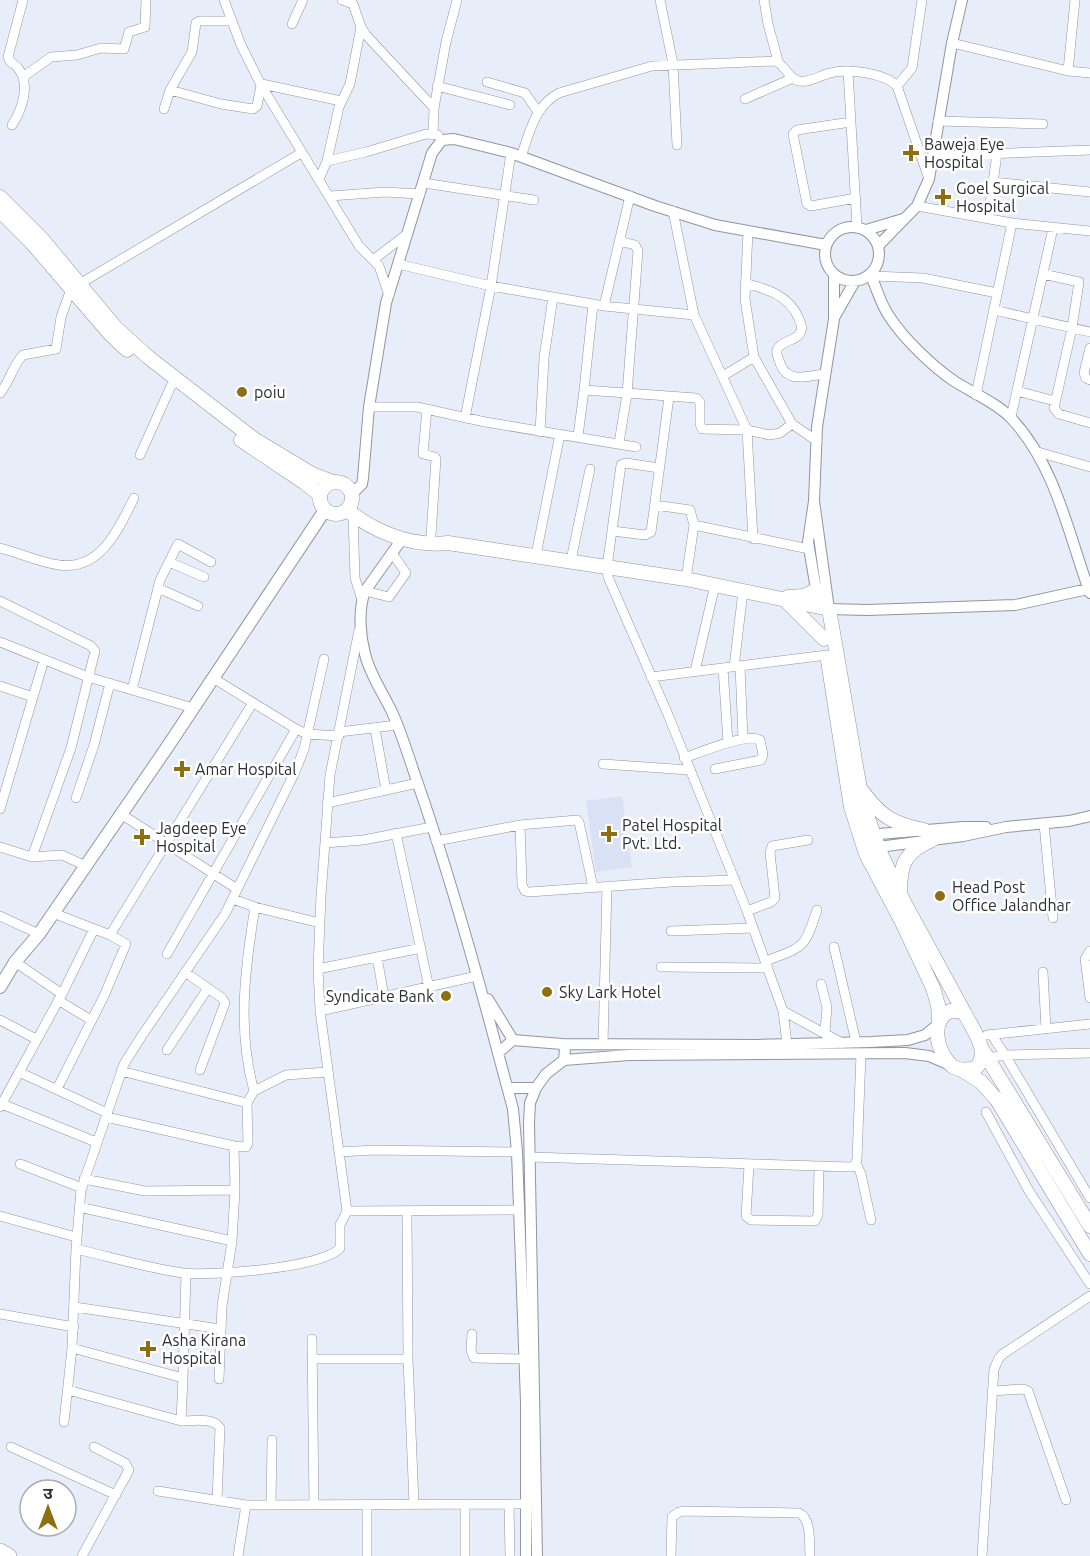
<svg xmlns="http://www.w3.org/2000/svg" width="1090" height="1556" viewBox="0 0 1090 1556" font-family="Ubuntu,'Noto Sans Devanagari',sans-serif">
	<style>
		.built { fill: #d9e1f5 }
		.lines { fill: none; stroke-linecap: round; stroke-linejoin: round }
		.minor-casing { stroke: #9095a0; stroke-width: 10 }
		.tertiary-casing { stroke: #9095a0; stroke-width: 12 }
		.secondary-casing { stroke: #9095a0; stroke-width: 14 }
		.primary-casing { stroke: #9095a0; stroke-width: 15 }
		.trunk-casing { stroke: #9095a0; stroke-width: 16 }
		.minor { stroke: #fff; stroke-width: 9 }
		.tertiary { stroke: #fff; stroke-width: 10 }
		.secondary { stroke: #fff; stroke-width: 12 }
		.primary { stroke: #fff; stroke-width: 14 }
		.trunk { stroke: #fff; stroke-width: 15 }
		.poi-dot { fill: #8d6e11; stroke: #fff; stroke-width: 2 }
		.labels { text-anchor: middle; stroke-width: 5; stroke-linejoin: round; paint-order: stroke }
		.poi-label { font-size: 16px; fill: #2d2f34; stroke: #fff; text-anchor: start }
	</style>
	<rect width="100%" height="100%" fill="#e8edfa"/>
	<!-- built -->
	<path class="built" d="M622,796l10,71 -36,5 -10,-71z"/>
	<g class="lines">
		<!-- minor casing -->
		<g class="minor-casing">
			<path id="minor" d="M224,0l17,45 20,40 98,161 20,20 10,29
				M342,0l11,4 8,23 5,8 68,73 -1,26
				M660,0l13,64 4,81
				M764,0l4,24 10,37
				M292,24l11,-24
				M952,43l116,28 22,2
				M848,71l9,156
				M1068,71l7,-71
				M23,77l28,-20 26,-2 24,-7 23,1 5,-17 16,-5 1,-27
				M487,82l38,11 13,19
				M437,86l73,19
				M897,86l15,-18 10,-68
				M170,90l51,14 32,5 4,-3 4,-21 1,-1 79,17
				M745,99l48,-21
				M434,108l12,-66 11,-42
				M164,109l6,-19 22,-38 4,-29 3,-2h33
				M938,121l105,3
				M851,122l-54,8 -4,4 14,70 4,2 45,-8
				M12,125c10,-15 19,-41 6,-57 -4,-5 -8,-4 -10,-11l15,-57
				M933,156l157,-6
				M521,157c8,-23 14,-52 38,-64l93,-27 123,-5c10,3 13,18 24,20 10,2 22,-6 31,-8 18,-5 54,0 67,13l32,93
				M327,161l39,-9 60,-18 12,1
				M319,179l8,-18 12,-54 11,-23 11,-57
				M993,182l97,10
				M424,183l110,17
				M330,196l55,-4 35,2
				M917,206l95,17 78,8
				M673,211l21,104 53,115 6,109
				M988,218l9,-64
				M748,231l-3,68 9,58
				M619,241l16,4 3,6 -11,143 -8,49
				M373,260l34,-26
				M398,264l93,22 113,20 90,9
				M1043,274l36,8 -7,46 -18,80 5,6 31,9
				M872,276l51,2 74,15
				M745,283c21,6 44,12 53,34 2,4 5,9 3,14 -2,9 -17,9 -22,16 -4,4 -2,9 0,13 7,25 26,16 46,14
				M593,304l-9,86 112,8 4,4v22l2,5 45,1 23,5 10,-2 12,-9 25,17
				M604,306l26,-110
				M994,310l96,22
				M1090,348l-6,25 2,5 4,2
				M723,376l31,-19 38,67
				M1017,391l38,10
				M0,393c10,-11 12,-27 23,-38l33,-6 5,-32 10,-28 230,-136
				M976,395l36,-172
				M369,407h48l68,15 151,25
				M427,409l-4,45 12,3 1,2 -5,77
				M1011,417l42,-189
				M465,418l26,-132 20,-133
				M540,432l4,-74 9,-61
				M578,436l6,-46
				M1038,452l52,15
				M140,455l31,-69 7,-6
				M659,468l-33,-5 -5,2 -14,102 1,10 61,140 78,194 36,100 4,33
				M655,505l35,5 4,15
				M353,515l2,63 7,22
				M613,531l32,4 6,-3 18,-135
				M0,548c20,5 39,14 59,17 42,6 60,-37 75,-67
				M536,555l24,-121
				M571,560l19,-91
				M169,562l35,15
				M686,579l8,-54 115,24
				M158,588l40,18
				M365,591l24,6 17,-24 -14,-20
				M0,601l91,45 4,5 -24,97 -39,109
				M0,642l88,35 105,31
				M740,666l3,73
				M734,667l9,-76
				M723,668l5,75
				M695,671l20,-86
				M651,677l176,-22
				M213,678l83,51 11,5 32,2
				M0,686l33,11 -33,112
				M132,690l28,-110 18,-36 33,18
				M33,697l11,-37
				M375,729l11,61
				M339,732l58,-7
				M684,758c15,-5 64,-26 76,-18l3,15 -2,5 -46,9
				M603,764l86,6
				M76,798l18,-53 16,-62
				M327,803l91,-20
				M121,814l116,75
				M1044,824l9,94
				M520,825l2,60 3,6 4,1 142,-10 64,-2
				M396,833l33,155
				M436,841l84,-16 57,-5 2,2 14,65
				M325,843l38,-3 69,-13
				M0,847l32,10 30,-2 24,11
				M233,899l22,8 65,16
				M255,907c-10,61 -18,123 -1,184l32,-16 41,-3
				M747,911l24,-9 4,-4 -5,-45 2,-7 36,-6
				M53,913l57,22 16,9 -22,52 -47,93
				M0,916l39,18
				M671,931l82,-3
				M110,935l142,-231
				M834,947l22,95
				M1090,951l-5,8 5,39
				M167,954l129,-225
				M377,957l7,40
				M766,961c38,-15 38,-11 51,-51
				M15,962l47,32
				M661,967l107,1
				M318,969l103,-21
				M185,972l37,26 3,5 -25,67
				M1043,972l3,57
				M821,984l6,23 -2,25
				M58,1000l33,20
				M320,1011l157,-35
				M783,1011l59,32
				M0,1020l36,19
				M991,1034l14,21 85,143
				M987,1035l103,-11
				M603,1044l4,-158
				M167,1050l41,-62
				M988,1058l17,-3 85,-2
				M121,1071l126,32
				M19,1072l88,41
				M2,1104l94,38
				M0,1107l62,-113 32,-65
				M986,1112l43,79 61,93
				M106,1117l128,29 12,1 2,-4 -1,-40 7,-12
				M339,1152l35,-2 143,2
				M530,1157l321,10 4,-2 2,-6 4,-105
				M856,1163l5,11 10,46
				M20,1164l62,24
				M749,1165l-3,51 5,4 64,1 3,-6 1,-48
				M84,1179l61,12 90,-1
				M79,1207l153,34
				M347,1211l172,-1
				M407,1212l1,147 6,145
				M0,1216l76,21
				M76,1249c35,8 71,19 107,24 28,3 140,-5 157,-25v-23l7,-14 -27,-200 -2,-42 3,-73 9,-121 29,-145
				M75,1307l145,22
				M0,1314l74,13
				M472,1334l-1,17 3,7 50,1
				M312,1339l2,166
				M72,1348l111,30 -2,43c12,0 33,-4 39,7l-3,72
				M313,1359h95
				M183,1378l3,-105
				M219,1379l3,-73 10,-65 3,-51 -1,-44
				M68,1390l113,31
				M992,1391l31,-2 5,2 38,109
				M64,1422l8,-74 4,-99 5,-59 43,-126 17,-27 84,-123 70,-142 9,-23 20,-90
				M11,1447l105,48
				M158,1491l88,14 280,-1
				M465,1504v52
				M509,1504l1,52
				M271,1505l1,-65
				M82,1556l47,-86 -4,-7 -31,-16
				M238,1556l8,-51
				M367,1556v-50
				M671,1556l1,-39 7,-5 4,-1 116,2c13,6 10,30 11,43
				M982,1556l12,-187 5,-11 4,-4 87,-58"/>
		</g>
		<!-- tertiary casing -->
		<g class="tertiary-casing">
			<path id="tertiary" d="M825 254a27 27 0 1 1 54 0a27 27 0 1 1-54 0Z
				M866,230l37,-11
				M878,246l39,-40 12,-27 23,-136 10,-43
				M870,274c7,14 10,29 19,42 14,22 43,50 65,65 17,11 43,22 57,37 45,48 57,115 79,175
				M835,316l20,-35
				M352,494l10,-10 1,-6 6,-71 17,-104 46,-150 10,-13 12,-1 57,14 144,53 60,19 111,20
				M814,501l15,108 38,1 148,-5 73,-16
				M402,539l-37,52c-7,19 -5,44 0,63 5,21 18,39 27,58 10,22 17,46 25,69 31,89 57,181 81,272
				M819,607l-11,-65 6,-41 3,-74 17,-108v-45
				M867,835l96,-8h23
				M871,848l92,-12 43,-9 63,-6 21,-5
				M488,999l25,41
				M562,1044l194,1 115,-3 37,-2 17,-5 12,-10
				M564,1060l65,-5 276,-2 24,3 21,9
				M508,1088h28l10,-14 18,-14 1,-11 -3,-5 -49,-4 -15,13 15,56 4,43 9,250v154
				M536,1088l-6,15 -1,20 8,433"/>
		</g>
		<!-- secondary casing -->
		<g class="secondary-casing">
			<path id="secondary" d="M0,987l15,-25 24,-28 129,-188 157,-236"/>
		</g>
		<!-- primary casing -->
		<g class="primary-casing">
			<path id="primary" d="M0,197l42,42 74,89 32,29 106,82 58,35 21,8
				M0,211l32,32 78,91 17,16
				M241,440l64,43 15,12
				M320 498a16 16 0 1 1 32 0a16 16 0 1 1-32 0Z
				M347,510c28,22 64,37 101,33l238,36 143,30 33,192 18,51 24,50 61,112
				M788,597l16,-1 12,-6
				M787,602l37,37
				M828,661l23,146 15,47 36,68 31,66 5,17 1,14
				M863,792c18,25 31,32 61,38
				M900,891c0,-28 6,-40 32,-51
				M950,1011h10l5,3c8,16 26,38 11,54 -8,2 -17,3 -24,-2 -15,-14 -23,-45 -2,-55z
				M982,1049l108,177
				M962,1070l19,12 16,18 93,154"/>
		</g>
		<!-- trunk casing -->
		<g class="trunk-casing">
			<path id="trunk" d="M0,1551l9,5"/>
		</g>
		<!-- minor -->
		<use href="#minor" class="minor"/>
		<!-- tertiary -->
		<use href="#tertiary" class="tertiary"/>
		<!-- secondary -->
		<use href="#secondary" class="secondary"/>
		<!-- primary -->
		<use href="#primary" class="primary"/>
		<!-- trunk -->
		<use href="#trunk" class="trunk"/>
	</g>
	<!-- markers -->
	<g class="poi-dot">
		<path d="M908 144h6v6h6v6h-6v6h-6v-6h-6v-6h6z"/>
		<path d="M940 188h6v6h6v6h-6v6h-6v-6h-6v-6h6z"/>
		<circle cx="242" cy="392" r="6"/>
		<path d="M179 760h6v6h6v6h-6v6h-6v-6h-6v-6h6z"/>
		<path d="M606 825h6v6h6v6h-6v6h-6v-6h-6v-6h6z"/>
		<path d="M139 828h6v6h6v6h-6v6h-6v-6h-6v-6h6z"/>
		<circle cx="940" cy="896" r="6"/>
		<circle cx="547" cy="992" r="6"/>
		<circle cx="446" cy="996" r="6"/>
		<path d="M145 1340h6v6h6v6h-6v6h-6v-6h-6v-6h6z"/>
	</g>
	<g class="labels">
		<!-- poi labels -->
		<g class="poi-label">
			<text x="924" y="150">Baweja Eye<tspan x="924" dy="18">Hospital</tspan></text>
			<text x="956" y="194">Goel Surgical<tspan x="956" dy="18">Hospital</tspan></text>
			<text x="254" y="398">poiu</text>
			<text x="195" y="775">Amar Hospital</text>
			<text x="622" y="831">Patel Hospital<tspan x="622" dy="18">Pvt. Ltd.</tspan></text>
			<text x="156" y="834">Jagdeep Eye<tspan x="156" dy="18">Hospital</tspan></text>
			<text x="952" y="893">Head Post<tspan x="952" dy="18">Office Jalandhar</tspan></text>
			<text x="559" y="998">Sky Lark Hotel</text>
			<text x="434" y="1002" text-anchor="end">Syndicate Bank</text>
			<text x="162" y="1346">Asha Kirana<tspan x="162" dy="18">Hospital</tspan></text>
		</g>
	</g>
	<!-- north arrow -->
	<g transform="translate(48 1508)"><circle r="28" fill="#ffffff" stroke="#abacae" stroke-width="1.5"/>
	<path d="M0-4.5L10 22L0 15L-10 22Z" fill="#8d6e11"/>
	<text y="-9" font-size="16" font-weight="bold" text-anchor="middle" fill="#2d2f34">उ</text>
	</g>
</svg>
